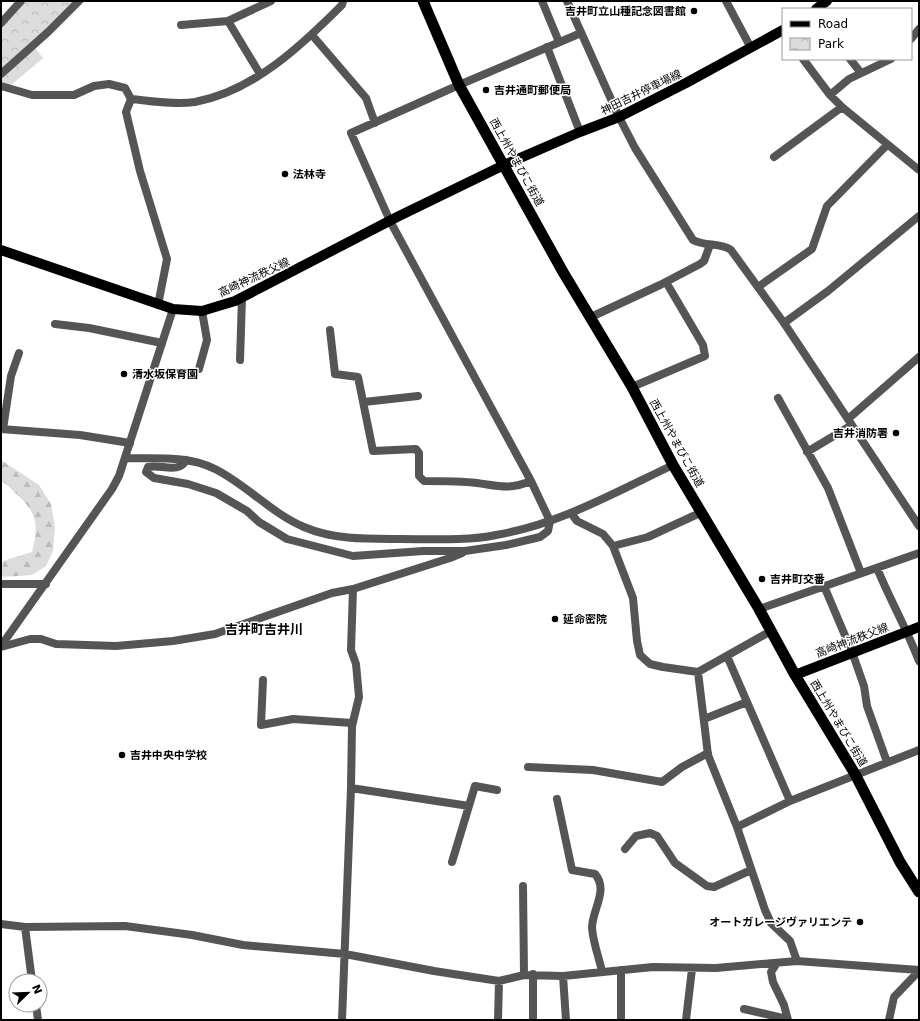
<svg xmlns="http://www.w3.org/2000/svg" width="920" height="1021" viewBox="0 0 920 1021" font-family="'DejaVu Sans','Noto Sans JP',sans-serif">
	<style>
		.forest { fill: url(#forest-firs) }
		.park { fill: url(#park-crowns) }
		.lines { fill: none; stroke-linecap: round; stroke-linejoin: round }
		.minor { stroke: #555; stroke-width: 8 }
		.tertiary { stroke: #555; stroke-width: 8 }
		.primary { stroke: #000; stroke-width: 10 }
		.trunk { stroke: #000; stroke-width: 11 }
		.poi-dot { fill: #000; stroke: #fff; stroke-width: 1.5 }
		.labels { text-anchor: middle; stroke-width: 3; stroke-linejoin: round; paint-order: stroke }
		.poi-label { font-size: 11px; font-weight: bold; fill: #000; stroke: #fff; text-anchor: start }
		.street-label { font-size: 11px; fill: #000; stroke: #fff }
		.quarter-label { font-size: 13px; font-weight: bold; fill: #000; stroke: #fff }
	</style>
	<defs>
		<pattern id="forest-firs" width="22" height="20" patternUnits="userSpaceOnUse"><rect width="22" height="20" fill="#dcdcdc"/><path d="M5 1l3.5 6h-7zM16 11l3.5 6h-7z" fill="#bbb"/></pattern>
		<pattern id="park-crowns" width="20" height="18" patternUnits="userSpaceOnUse"><rect width="20" height="18" fill="#dcdcdc"/><path d="M2 6a3 3 0 1 1 6 0M12 15a3 3 0 1 1 6 0" fill="none" stroke="#bbb"/></pattern>
	</defs>
	<rect width="100%" height="100%" fill="#fff"/>
	<!-- forest -->
	<path class="forest" d="M1,460l38,25 12,19 4,23 -2,24 -7,15 -14,9 -31,2 2,-16 29,-9c10,-37 -1,-44 -26,-68l-5,-3z"/>
	<!-- park -->
	<path class="park" d="M25,1h50l-44,42 12,15 -33,28 -9,-2v-56z"/>
	<g class="lines">
		<!-- minor -->
		<path class="minor" d="M542,1l17,41
			M567,1l52,116
			M726,1l25,47
			M228,21l32,53
			M1,23l20,-22
			M181,25l47,-4 43,-20
			M312,35l54,63 9,25
			M911,39l8,-10
			M547,47l33,85
			M803,59l27,36 12,12 77,63
			M850,59l11,14
			M1,74l47,-42 31,-31
			M1,86l31,9h42l20,-9 15,-2 16,4 6,11c21,2 43,6 64,3 59,-11 107,-57 147,-97l1,-4
			M830,95l19,-16 42,-20
			M131,99l-5,13 14,59 27,88 -9,46
			M774,157l68,-50
			M919,216l-91,75 -44,32 135,203
			M758,287l54,-38 15,-43 60,-61
			M591,317l69,-32 40,-21 4,-3 6,-16
			M55,324l34,4 73,15
			M330,330l5,44 23,3 15,74 43,-2 3,4v23l5,5c18,0 36,0 53,2 22,3 32,7 54,-2
			M240,360l2,-62
			M199,369l8,-29 -5,-29
			M632,387l73,-31 -2,-11 -37,-63
			M778,398l50,90 33,85
			M364,402l54,-6
			M848,419l71,-62
			M1,429l79,6 50,8
			M3,429l8,-53 8,-23
			M807,452l45,-27
			M186,460c-6,14 -26,4 -38,7l-2,5 8,6 34,6 28,9 31,18 12,11 28,17 66,17 70,-5h42l41,-6 34,-8 8,-6 2,-10 -19,-40 -141,-260 -39,-88 108,-48
			M571,513l6,8 26,13 10,12 35,-9 54,-25
			M613,546l20,52 4,43 3,14 10,9 13,3 35,5 73,-41
			M877,568c13,32 30,61 42,93
			M1,584h45
			M824,586l28,66 12,34 3,20 20,56
			M759,609l160,-56
			M1,647l29,-8h11l15,5 60,2 57,-5 42,-7 117,-41 21,-4 97,-31 12,-5
			M727,656l63,145
			M698,672l10,83 29,72 28,83 6,13 19,18 7,20
			M263,680l-2,45 32,-6 59,4
			M704,719l43,-17
			M528,767l65,3 69,12 20,-15 26,-14
			M351,788l118,18
			M557,799l15,71 23,4c14,16 -3,36 -3,54 1,14 7,30 10,43
			M737,827l53,-26 129,-51
			M625,849l11,-13 14,-3 7,3 18,27 32,23 7,1 37,-17
			M452,862l23,-76 22,4
			M523,886l1,89
			M1,924l24,3 100,-1 67,9 51,10 102,9 89,17 65,10 25,-6 39,1 90,-9 63,1 81,-7 122,9
			M25,927l7,54
			M777,963l-6,9 2,10 11,23 4,15
			M533,974v46
			M563,976l3,44
			M36,1005l2,15
			M744,1009l43,10
			M342,1020l9,-232 1,-62 7,-29 -3,-33 -5,-14 2,-61
			M498,1020l1,-39
			M621,1020v-50
			M686,1020l6,-51
			M889,1020l5,-23 25,-26"/>
		<!-- tertiary -->
		<path class="tertiary" d="M459,85l122,-52
			M619,117l16,31 58,92c13,7 27,2 38,10l53,73
			M126,458c29,1 62,-3 89,11 32,16 56,44 89,58 30,13 64,12 96,12 28,0 69,2 96,-4 64,-11 120,-43 177,-70
			M1,646l111,-157 7,-13 54,-167"/>
		<!-- primary -->
		<path class="primary" d="M816,9l11,-8
			M1,250l172,59 29,2 33,-10 162,-84 107,-52 76,-33 39,-15 67,-34 97,-53
			M795,675l124,-48"/>
		<!-- trunk -->
		<path class="trunk" d="M423,1l36,84 104,187 69,115 41,78 86,144 36,66 60,99 45,88 19,30"/>
	</g>
	<!-- markers -->
	<g class="poi-dot">
		<circle cx="694" cy="11" r="4"/>
		<circle cx="486" cy="90" r="4"/>
		<circle cx="285" cy="174" r="4"/>
		<circle cx="124" cy="374" r="4"/>
		<circle cx="896" cy="433" r="4"/>
		<circle cx="762" cy="579" r="4"/>
		<circle cx="555" cy="619" r="4"/>
		<circle cx="122" cy="755" r="4"/>
		<circle cx="860" cy="922" r="4"/>
	</g>
	<g class="labels">
		<!-- poi labels -->
		<g class="poi-label">
			<text x="686" y="15" text-anchor="end">吉井町立山種記念図書館</text>
			<text x="494" y="94">吉井通町郵便局</text>
			<text x="293" y="178">法林寺</text>
			<text x="132" y="378">清水坂保育園</text>
			<text x="888" y="437" text-anchor="end">吉井消防署</text>
			<text x="770" y="583">吉井町交番</text>
			<text x="563" y="623">延命密院</text>
			<text x="130" y="759">吉井中央中学校</text>
			<text x="852" y="926" text-anchor="end">オートガレージヴァリエンテ</text>
		</g>
		<!-- street labels -->
		<g class="street-label">
			<text transform="translate(641 92) rotate(-26)" y="4">神田吉井停車場線</text>
			<text transform="translate(517 162) rotate(61)" y="4">西上州やまびこ街道</text>
			<text transform="translate(254 277) rotate(-25)" y="4">高崎神流秩父線</text>
			<text transform="translate(677 443) rotate(61)" y="4">西上州やまびこ街道</text>
			<text transform="translate(852 640) rotate(-21)" y="4">高崎神流秩父線</text>
			<text transform="translate(839 723) rotate(59)" y="4">西上州やまびこ街道</text>
		</g>
		<!-- quarter labels -->
		<g class="quarter-label">
			<text x="264" y="634">吉井町吉井川</text>
		</g>
	</g>
	<!-- border -->
	<rect width="920" height="1021" fill="none" stroke="#000000" stroke-width="4"/>
	<!-- legend -->
	<rect x="782" y="8" width="130" height="52" fill="#ffffff" stroke="#999999"/>
	<rect x="790" y="21" width="20" height="6" fill="#000000" stroke="#999999"/>
	<text x="818" y="28" font-size="12" fill="#000000">Road</text>
	<rect x="790" y="38" width="20" height="12" fill="url(#park-crowns)" stroke="#999999"/>
	<text x="818" y="48" font-size="12" fill="#000000">Park</text>
	<!-- north arrow -->
	<g transform="translate(28 993) rotate(67)"><circle r="19" fill="#ffffff" stroke="#999999"/>
	<path d="M0-3L7 15L0 10L-7 15Z" fill="#000000"/>
	<text y="-6" font-size="11" font-weight="bold" text-anchor="middle" fill="#000000">N</text>
	</g>
</svg>
